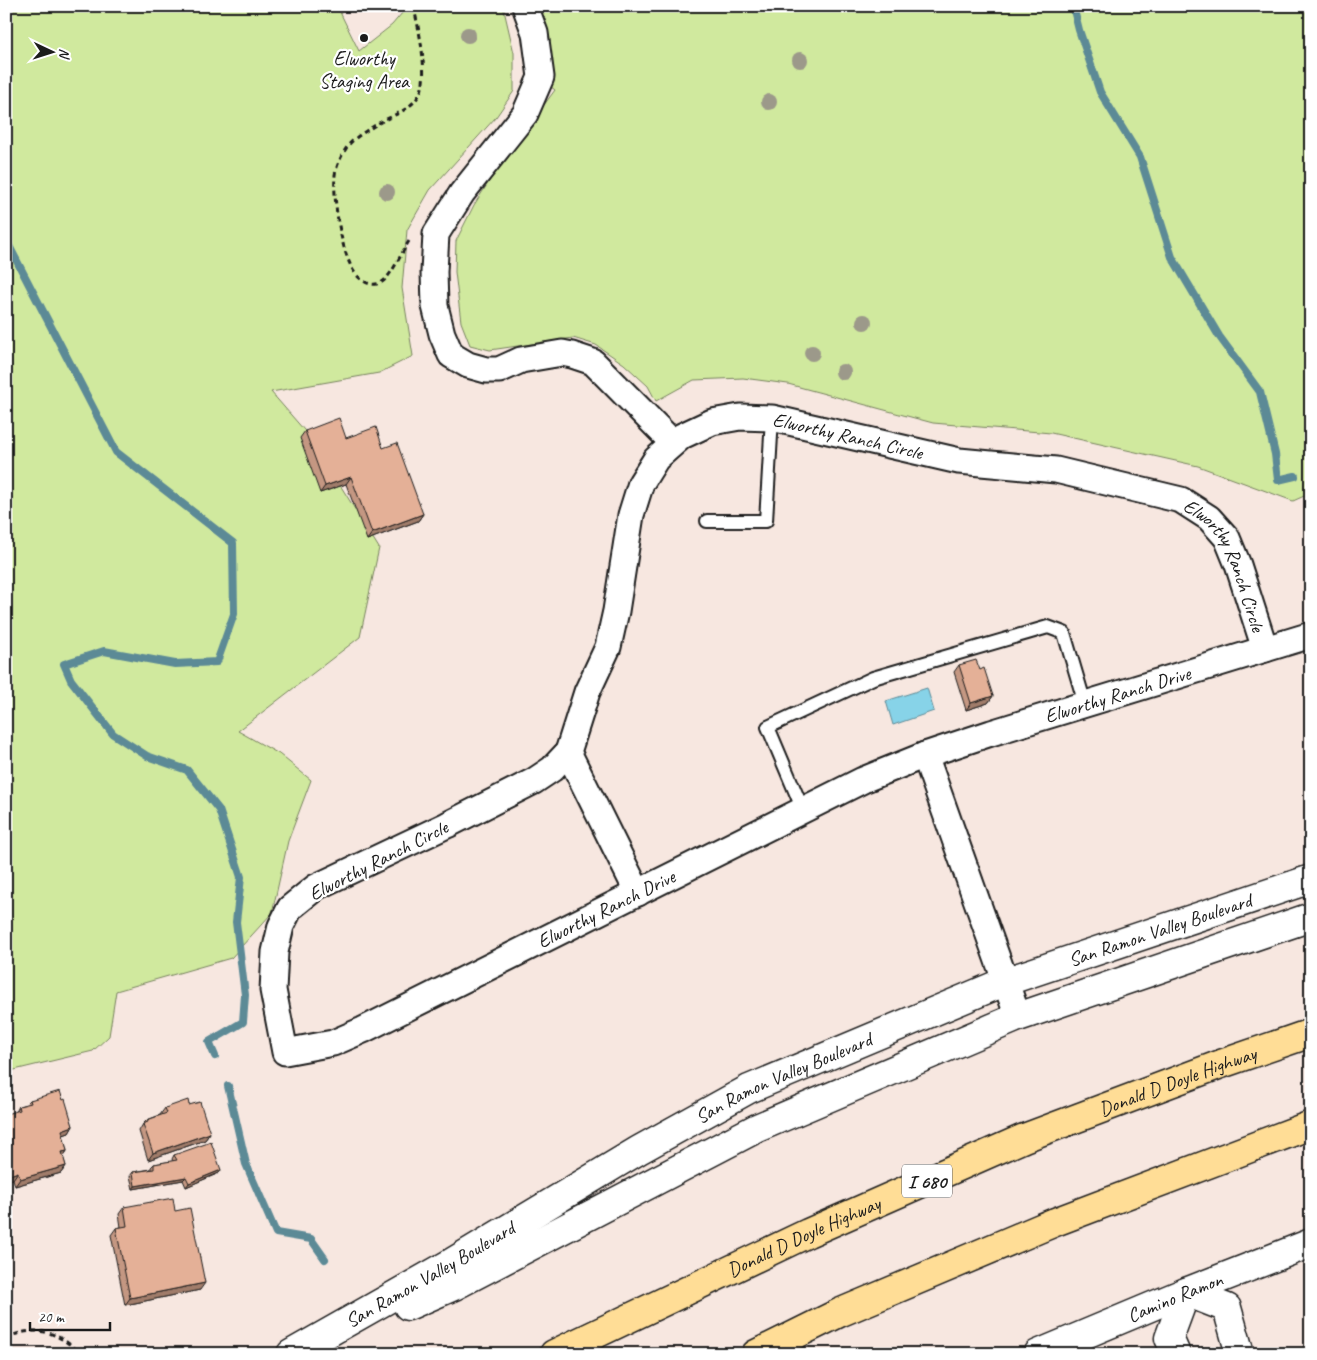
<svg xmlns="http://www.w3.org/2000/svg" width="1317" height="1360" viewBox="0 0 1317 1360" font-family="Caveat,sans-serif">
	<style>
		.green { fill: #d0e99e; stroke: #76825d }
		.water { fill: #87d3e8; stroke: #5c8a96 }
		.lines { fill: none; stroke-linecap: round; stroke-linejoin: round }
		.stream { stroke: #5c8a96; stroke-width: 8 }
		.service-casing { stroke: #1c1c1c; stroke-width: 16 }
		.minor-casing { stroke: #1c1c1c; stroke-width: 29 }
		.tertiary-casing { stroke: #1c1c1c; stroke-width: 31 }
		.secondary-casing { stroke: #1c1c1c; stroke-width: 31 }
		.motorway-casing { stroke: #1c1c1c; stroke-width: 31 }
		.path { stroke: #1c1c1c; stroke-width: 3; stroke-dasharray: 5 4; stroke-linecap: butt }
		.service { stroke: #fff; stroke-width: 12 }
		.minor { stroke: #fff; stroke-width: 25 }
		.tertiary { stroke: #fff; stroke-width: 28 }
		.secondary { stroke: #fff; stroke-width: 28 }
		.motorway { stroke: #ffdd96; stroke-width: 28 }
		.tree { fill: #9c998a }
		.wall { fill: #c49782; stroke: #1c1c1c }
		.shaded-wall { fill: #a07b6a; stroke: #1c1c1c }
		.building { fill: #e4b097; stroke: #1c1c1c }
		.poi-dot { fill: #1c1c1c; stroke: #fff; stroke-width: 2 }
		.labels { text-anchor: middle; stroke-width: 4.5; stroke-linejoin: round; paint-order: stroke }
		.shield { fill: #fff; stroke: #606060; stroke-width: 1 }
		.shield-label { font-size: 19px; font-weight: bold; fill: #1c1c1c }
		.poi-label { font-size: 20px; fill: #1c1c1c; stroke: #fff }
		.street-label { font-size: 20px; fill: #1c1c1c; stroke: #fff }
	</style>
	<rect width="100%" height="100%" fill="#f7e7e0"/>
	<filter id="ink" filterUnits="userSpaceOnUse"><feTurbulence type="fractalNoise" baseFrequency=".02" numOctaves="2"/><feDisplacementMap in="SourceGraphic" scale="10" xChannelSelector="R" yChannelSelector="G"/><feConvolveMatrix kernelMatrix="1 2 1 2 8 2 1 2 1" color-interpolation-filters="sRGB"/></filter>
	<g filter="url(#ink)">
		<!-- green -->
		<path class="green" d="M6,6h331l22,45 33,-26 16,-19h95l11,47v38l-18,26 -66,73 -23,40 -5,58 11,68 -34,17 -108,19 40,46 68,110 -19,89 -122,94 41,23 32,26 -23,61 -16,72 -41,45 -115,33 -7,45 -16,15 -87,21z
			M532,6h779v487l-18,8 -95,-35 -147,-33 -118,-10 -145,-39 -45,-6 -49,2 -38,21 -8,-15 -24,-22 -28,-19 -23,-7 -83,12 -20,-5 -9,-23 -6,-50 1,-31 18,-36 25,-39 56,-76 -19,-15z"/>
		<!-- water -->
		<path class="water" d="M927,688l7,23 -41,14 -7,-24z"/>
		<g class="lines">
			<!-- stream -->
			<path class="stream" d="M1073,6l6,24 21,62 40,65 32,100 47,79 41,56 15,62 3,26 17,-4
				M6,240l110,212 117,91 1,71 -17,48 -42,2 -71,-13 -40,13 7,16 42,54 34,22 40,14 32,40 22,67 -5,45 9,73 -2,27 -34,20 6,14
				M228,1086l18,78 30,69 35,6 14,20"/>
			<!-- service casing -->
			<g class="service-casing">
				<path id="service" d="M707,521h59l6,-103
					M803,810l-35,-83 105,-49 175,-51 16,6 21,71"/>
			</g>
			<!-- minor casing -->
			<g class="minor-casing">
				<g id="minor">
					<path d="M525,6l10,27 6,44 -16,37 -63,79 -26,41 -2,38 1,34 7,28 9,21 17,10 18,5h13l22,-10 41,-7 10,2 21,7 80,81"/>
					<path id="s1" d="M568,752l-16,17 -18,12 -87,44 -131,62 -26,21 -9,18 -6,26 -2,38 12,62 48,-9 30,-13 500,-250 62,-25 66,-22 320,-98"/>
					<path d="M925,755l93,262"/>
					<path id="s2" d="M638,893l-70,-141 19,-60 21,-45 8,-36 15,-96 10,-32 15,-24 26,-23 30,-14 28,-5 32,1 187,43 97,9 125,30 28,18 18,20 11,27 27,84"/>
				</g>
			</g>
			<!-- tertiary casing -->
			<g class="tertiary-casing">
				<g id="tertiary">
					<path id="s3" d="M1038,1354l148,-62 125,-49"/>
					<path d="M1176,1354l-7,-16 17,-46 41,16 13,46"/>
				</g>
			</g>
			<!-- secondary casing -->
			<g class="secondary-casing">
				<g id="secondary">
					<path d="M408,1306l46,-20 303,-158 261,-111 293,-100"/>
					<path id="s4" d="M291,1354l155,-88 193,-116 110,-61 255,-107 307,-103"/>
				</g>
			</g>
			<!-- motorway casing -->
			<g class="motorway-casing">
				<g id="motorway">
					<path id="s5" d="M554,1354l254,-121 216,-95 197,-74 90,-31"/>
					<path d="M756,1354l83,-41 216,-91 256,-97"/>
				</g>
			</g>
			<!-- path -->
			<path class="path" d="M409,241c-7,11 -17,34 -27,41 -14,8 -28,-7 -32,-18 -10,-22 -17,-65 -15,-89 1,-8 7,-21 12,-28 6,-9 21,-17 30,-23 16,-9 37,-15 44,-33 7,-19 -2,-63 -7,-82
				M6,1338c31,-14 52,-6 75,16"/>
			<!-- service -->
			<use href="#service" class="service"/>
			<!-- minor -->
			<use href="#minor" class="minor"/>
			<!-- tertiary -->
			<use href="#tertiary" class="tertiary"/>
			<!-- secondary -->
			<use href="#secondary" class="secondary"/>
			<!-- motorway -->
			<use href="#motorway" class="motorway"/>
		</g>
		<!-- trees -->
		<g class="tree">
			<circle cx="468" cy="35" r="8"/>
			<circle cx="800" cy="60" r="8"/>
			<circle cx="769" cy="102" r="8"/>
			<circle cx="387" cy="192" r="8"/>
			<circle cx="864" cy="322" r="8"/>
			<circle cx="812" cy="353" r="8"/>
			<circle cx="843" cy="372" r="8"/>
		</g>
		<!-- wall -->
		<path class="wall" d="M305,431l41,7 37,10 40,66 -5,7 -51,19 -21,-56 -26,9 -20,-55z
			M959,665l21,5 13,26 -5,7 -22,7 -12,-38z
			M30,1100h33l10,26 -4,7 -6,2 4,16 -4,6 3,9 -5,7 -46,13 -2,-7 -7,2v-67l10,-2 3,-6 7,-2z
			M189,1105l21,28 -5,7 -57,20 -9,-29 4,-7 4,-4 13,-5 5,-7z
			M174,1155l47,15 -2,3 -33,14 -3,-7 -50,9 -3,-13 3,-4 18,-3v-2l3,-3 19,-3 -1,-2z
			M124,1207l51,4 25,79 -75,15 -14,-70 5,-7 5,-1 -2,-13z"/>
		<!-- shaded-wall -->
		<path class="shaded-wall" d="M351,477l-5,7 -26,9 5,-7z
			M423,514l-5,7 -51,19 5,-7z
			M993,696l-5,7 -22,7 5,-7z
			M73,1126l-4,7 -12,4 5,-7z
			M210,1133l-5,7 -57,20 5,-7z
			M67,1151l-5,7v-6z
			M66,1166l-5,7 -46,13 5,-7z
			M221,1170l-2,3 -33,14 3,-4z
			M18,1172l-5,7 -7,2 1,-5z
			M186,1177l-3,3 -50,9 2,-3z
			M205,1283l-5,7 -75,15 5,-7z"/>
		<!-- building -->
		<path class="building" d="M339,418l7,20 30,-11 7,21 14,-5 26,71 -51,19 -21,-56 -26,9 -20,-55z
			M976,660l4,10 4,-2 9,28 -22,7 -12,-38z
			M60,1091l3,9 2,-1 8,27 -11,4 5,21 -5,1 4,14 -46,13 -2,-7 -11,4 -1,-62 14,-4 -1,-4 12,-3 -1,-3z
			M188,1100l1,5 11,-3 10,31 -57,20 -10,-29 5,-2 -1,-2 20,-7 -2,-5z
			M211,1142l10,28 -32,13 -3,-6 -51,9 -2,-14 21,-3v-5l23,-4 -3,-5z
			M173,1198l2,13 15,-3 15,75 -75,15 -14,-70 11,-2 -3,-19z"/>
	</g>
	<!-- markers -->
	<circle class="poi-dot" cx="364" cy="38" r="5"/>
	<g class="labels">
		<!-- shield labels -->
		<rect class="shield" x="902" y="1164.5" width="50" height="33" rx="4"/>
		<g class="shield-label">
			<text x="927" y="1188">I 680</text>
		</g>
		<!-- poi labels -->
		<g class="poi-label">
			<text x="364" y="65">Elworthy<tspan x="364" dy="23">Staging Area</tspan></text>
		</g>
		<!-- street labels -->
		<g class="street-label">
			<text dy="7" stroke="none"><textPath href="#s2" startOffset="672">Elworthy Ranch Circle</textPath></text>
			<text dy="7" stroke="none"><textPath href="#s2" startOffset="1094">Elworthy Ranch Circle</textPath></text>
			<text dy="7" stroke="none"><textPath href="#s1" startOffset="1378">Elworthy Ranch Drive</textPath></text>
			<text transform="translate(378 860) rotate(-27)" y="7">Elworthy Ranch Circle</text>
			<text dy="7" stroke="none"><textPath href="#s1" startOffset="822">Elworthy Ranch Drive</textPath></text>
			<text dy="7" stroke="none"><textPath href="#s4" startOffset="970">San Ramon Valley Boulevard</textPath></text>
			<text dy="7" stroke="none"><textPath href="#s4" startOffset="565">San Ramon Valley Boulevard</textPath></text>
			<text dy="7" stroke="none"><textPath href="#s5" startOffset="681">Donald D Doyle Highway</textPath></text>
			<text dy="7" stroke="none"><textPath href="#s5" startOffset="276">Donald D Doyle Highway</textPath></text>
			<text dy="7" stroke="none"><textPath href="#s4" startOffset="160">San Ramon Valley Boulevard</textPath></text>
			<text dy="7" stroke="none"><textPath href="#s3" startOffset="148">Camino Ramon</textPath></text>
		</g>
	</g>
	<!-- margin -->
	<rect width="1317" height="1360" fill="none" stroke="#fff" stroke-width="25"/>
	<rect x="12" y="12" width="1292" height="1335" fill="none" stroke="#1c1c1c" stroke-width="2" filter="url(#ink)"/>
	<!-- north arrow -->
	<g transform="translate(52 52) rotate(94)" stroke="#ffffff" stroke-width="4" paint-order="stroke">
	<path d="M0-4L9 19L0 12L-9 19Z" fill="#1c1c1c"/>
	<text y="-8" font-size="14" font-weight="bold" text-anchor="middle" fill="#1c1c1c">N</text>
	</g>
	<!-- scale -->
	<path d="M30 1322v8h80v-8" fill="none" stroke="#1c1c1c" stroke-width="2.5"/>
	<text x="38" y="1322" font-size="15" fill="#1c1c1c" stroke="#ffffff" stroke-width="4" paint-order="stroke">20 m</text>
</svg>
